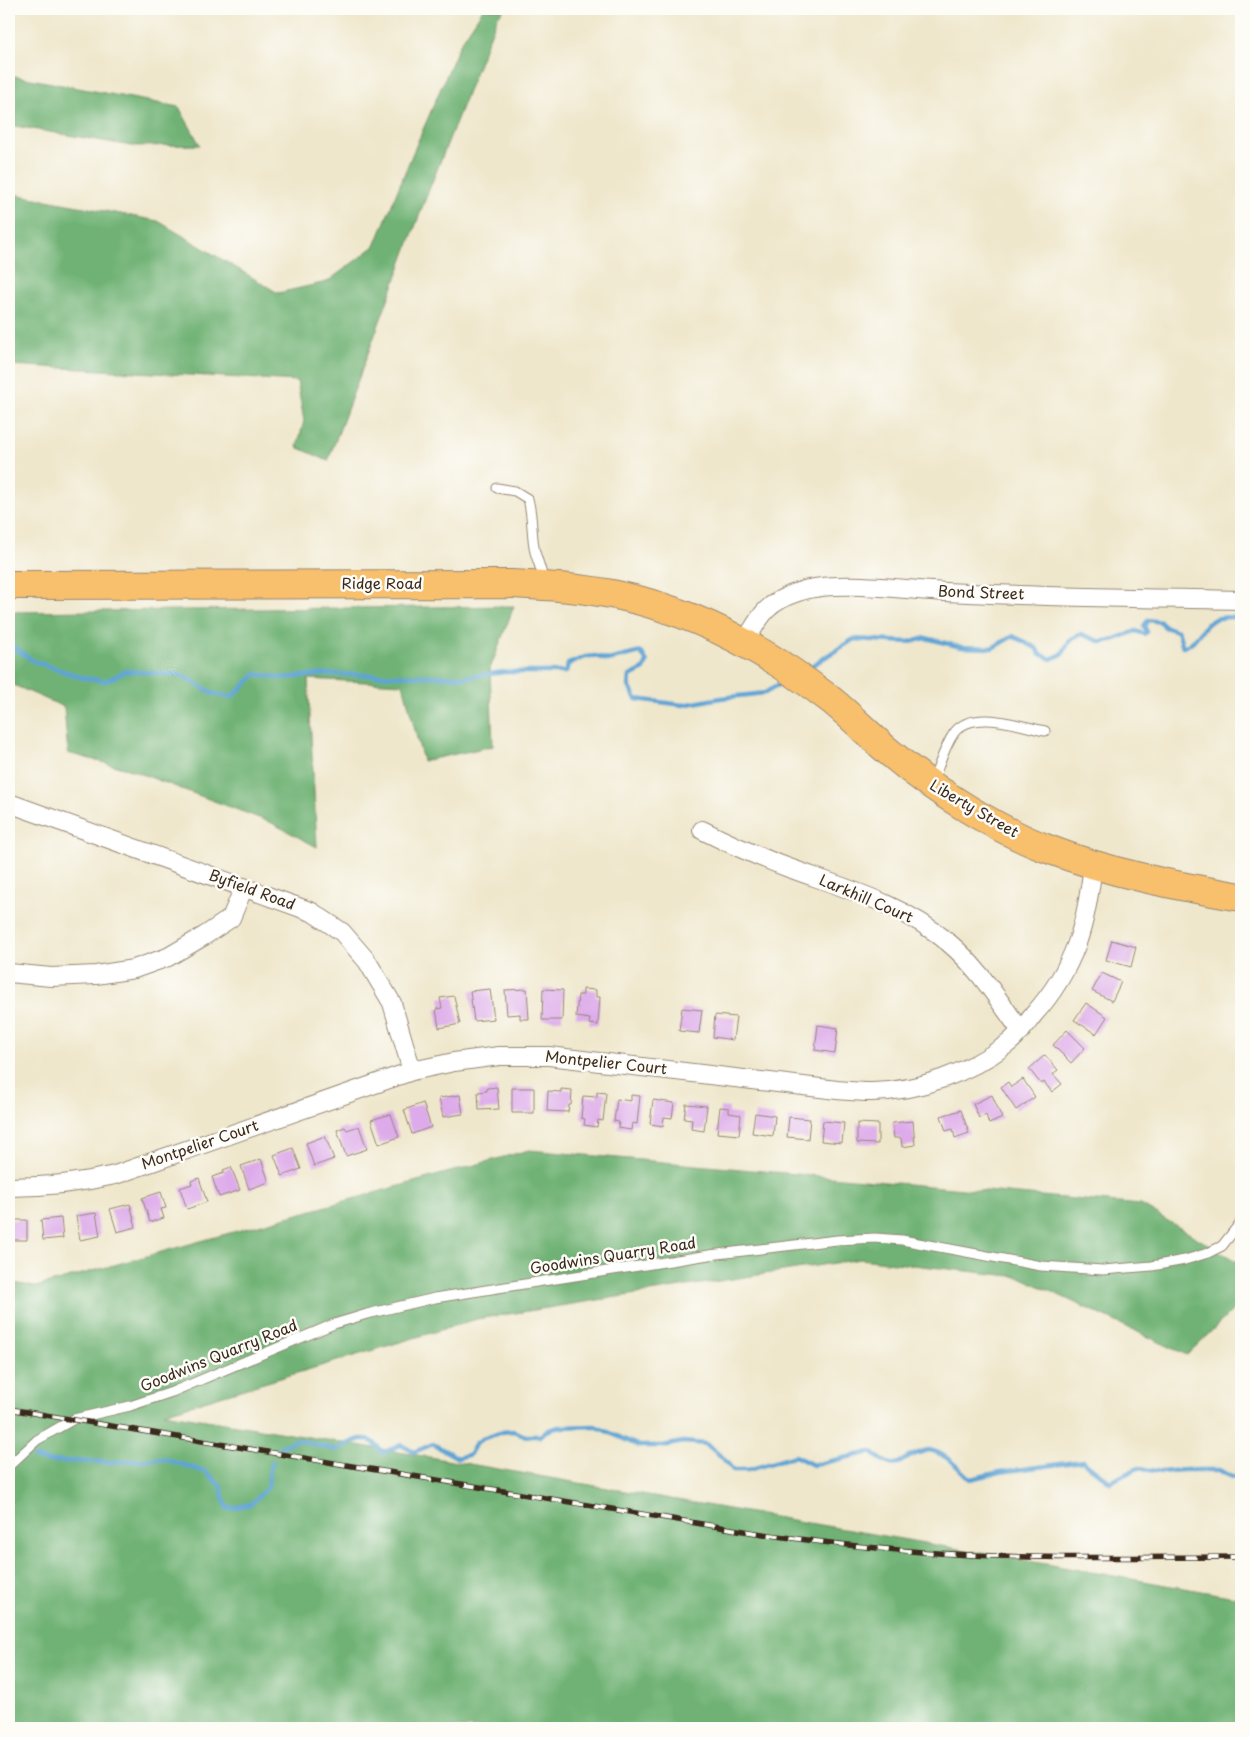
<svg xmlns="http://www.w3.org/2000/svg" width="1250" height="1737" viewBox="0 0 1250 1737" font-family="'Playpen Sans',sans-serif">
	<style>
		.forest { fill: #70b274; stroke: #566e49 }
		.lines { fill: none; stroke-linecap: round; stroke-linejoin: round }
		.stream { stroke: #5ea4d4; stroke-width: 4.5 }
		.building { fill: #ddaaea }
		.service-casing { stroke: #958875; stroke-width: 11 }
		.minor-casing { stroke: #958875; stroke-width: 20 }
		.trunk-casing { stroke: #958875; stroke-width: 30 }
		.service { stroke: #fff; stroke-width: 9 }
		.minor { stroke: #fff; stroke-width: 18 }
		.trunk { stroke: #f8bf6c; stroke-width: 28 }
		.rail-casing { stroke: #3b2a1e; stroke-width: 5.5 }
		.rail { stroke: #fdfcf7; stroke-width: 4; stroke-dasharray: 11; stroke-linecap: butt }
		.labels { text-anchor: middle; stroke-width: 5; stroke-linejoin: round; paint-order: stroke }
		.street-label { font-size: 15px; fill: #3b2a1e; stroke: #fdfcf7 }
	</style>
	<rect width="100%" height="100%" fill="#fdfcf7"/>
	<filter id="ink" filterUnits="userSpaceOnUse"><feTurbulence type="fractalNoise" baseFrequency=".02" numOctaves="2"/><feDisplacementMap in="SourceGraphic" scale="10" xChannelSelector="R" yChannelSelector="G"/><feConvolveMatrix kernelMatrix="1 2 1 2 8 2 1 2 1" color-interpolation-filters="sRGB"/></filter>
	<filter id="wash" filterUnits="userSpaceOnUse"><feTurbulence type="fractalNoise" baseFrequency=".0096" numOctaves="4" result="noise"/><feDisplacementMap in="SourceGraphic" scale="20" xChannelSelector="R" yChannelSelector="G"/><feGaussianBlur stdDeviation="1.12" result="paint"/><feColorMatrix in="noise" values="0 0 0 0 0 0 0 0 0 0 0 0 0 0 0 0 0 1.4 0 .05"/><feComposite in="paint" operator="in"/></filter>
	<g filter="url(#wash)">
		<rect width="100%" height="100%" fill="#efe7cc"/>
		<!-- forest -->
		<path class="forest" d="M483,9h21l-7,9 -72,182 -97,261 -31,-14 7,-26 -7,-40 -288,-16v-172l149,28 120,72 49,-11 48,-36 37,-91 48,-111z
			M9,75l170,32 21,38 -68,1 -123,-21z
			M514,606l-24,63 3,77 -70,15 -20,-77 -95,-5 9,168 -47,-25 -139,-52 -63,-17 -4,-46 -55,-24v-71z
			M529,1150l612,55 100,59v38l-54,53 -167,-78 -160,-18 -383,60 -313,94 265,44 812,141v130h-1232v-446l26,5z"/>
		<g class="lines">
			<!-- stream -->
			<path class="stream" d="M9,643l24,18 51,17 22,3 20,-10 55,4 33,19 18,3 24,-23 25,4 44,-4 142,3 37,-5h62l2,-8 17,-7 10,-1 13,4 33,-8 6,10 -3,7 -14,7 -1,10 7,13 47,6 38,-7 44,-5 17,-10
				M808,668l46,-29 55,3 17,-4 35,9 31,1 21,-12 23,12 4,6 11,5 11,-5 8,-14 11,-6 20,8 14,-3 21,-8 8,3 3,-2 -3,-6 4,-6 13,2 4,5 13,4 5,16c14,-4 18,-21 30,-27 8,-4 19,-3 28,-3
				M280,1447l17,-7 40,10c17,-10 33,-20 45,3l19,-8 13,7 19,-8 25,14 12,-4 6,-11 6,-4 20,-7 11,-1 13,5h14l6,-5 13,-4 36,-1 44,20h24l20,-4 23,2 16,13 11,13h15l47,-14 18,9 58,-13c30,24 23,7 51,0 2,-1 5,-2 7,-2 17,3 29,18 41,29l30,-7 83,-11 27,21 28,-14 23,4 22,-2h36l12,7h10
				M34,1458l13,3 68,1 49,-3 42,13 15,14 3,14 4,9 23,-5 17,-17 2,-18 3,-7"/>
		</g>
		<g id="blocks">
			<!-- building -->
			<path class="building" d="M1112,940l24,7 -5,20 -25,-7z
				M1102,973l19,9 -9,19 -20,-10z
				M490,989l4,30 -20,2 -4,-30z
				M527,989l2,30h-9v-5l-13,1 -2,-25z
				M543,989l20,1 -1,30h-20z
				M583,989l13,1v7h4l-2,28 -9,-1 1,-5 -14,-2 2,-22h5z
				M454,996l6,28 -21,4 -3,-19 6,-1 -2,-10z
				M1086,1003l21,14 -11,17 -22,-14z
				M682,1008l20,2 -3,23 -20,-2z
				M715,1015l21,2 -3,23 -20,-3z
				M818,1025l20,3 -3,25 -20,-3z
				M1067,1030l18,18 -14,15 -18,-18z
				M1045,1055l13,15 -5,4 9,10 -10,8 -8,-10 -3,2 -12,-15z
				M1023,1079l12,18 -19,13 -15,-23 7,-5 3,5z
				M497,1087l2,22 -20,1 -1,-18 9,-1v-3z
				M512,1088h22v25h-22z
				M561,1089l11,1 -1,15h-2l-1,7 -21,-1 1,-20 13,1z
				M597,1092l9,1 -3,28 -5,-1 -1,7 -13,-2 1,-6 -4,-1 2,-22 14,1z
				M460,1095l3,19 -20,3 -4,-19z
				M631,1095l9,1 -3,28 -5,-1 -1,7 -13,-2 1,-6 -5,-1 3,-22 14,2z
				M992,1095l10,23 -13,6 -3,-9 -7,3 -6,-14z
				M653,1100l21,3 -2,15 -8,-1 -1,9 -13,-2z
				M423,1103l8,24 -19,7 -8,-24z
				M686,1104l21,2 -3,25 -13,-2 1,-9 -8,-1z
				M720,1107l9,1v5l12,2 -2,20 -22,-2z
				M961,1110l8,23 -14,5 -2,-9 -7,2 -5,-15z
				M755,1113l20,3 -2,20 -21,-3z
				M391,1114l8,23 -20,7 -8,-24z
				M789,1117l21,2 -2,20 -21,-2z
				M823,1121l21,2 -2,20 -21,-2z
				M913,1121l2,24 -13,2 -1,-9h-7l-2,-15z
				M857,1123l21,1v20l-21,-1z
				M359,1126l8,23 -21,7 -9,-26 8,-3 2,3z
				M325,1136l9,23 -20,7 -8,-23z
				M293,1148l8,21 -19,7 -8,-21z
				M261,1159l8,23 -20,7 -8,-23z
				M231,1167l9,23 -21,7 -7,-20 12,-4 -1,-3z
				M199,1178l8,24 -20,7 -7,-21 12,-4 -1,-3z
				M161,1192l5,16 -5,1 3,9 -14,4 -8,-24z
				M130,1204l6,23 -19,5 -7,-23z
				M96,1213l4,23 -20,4 -4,-24z
				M61,1218l2,20 -20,2 -2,-20z
				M9,1220h18v20h-18z"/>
		</g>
	</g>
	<g filter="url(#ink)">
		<use href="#blocks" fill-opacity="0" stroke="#958875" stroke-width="1"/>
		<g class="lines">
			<!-- service casing -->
			<g class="service-casing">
				<path id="service" d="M497,488l18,3 13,8c5,18 3,35 7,53 3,11 8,20 8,31
					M932,783c7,-16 12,-36 22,-50 18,-25 66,-7 91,-2
					M9,1466l28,-26 37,-21 56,-13 42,-14 162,-68 33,-10 68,-16 274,-43 128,-15 38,-2 27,2 139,26 62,4 49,-4 33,-6 23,-7 14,-7 19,-24"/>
			</g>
			<!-- minor casing -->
			<g class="minor-casing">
				<path id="minor" d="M745,642c15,-26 22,-40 53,-50 36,-13 107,-2 147,0 99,5 198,6 296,8
					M9,803l303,109 30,20 25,29 25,42 20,68
					M702,830c28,14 57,27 87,38 55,20 114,36 160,75 29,24 50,58 72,88
					M9,973l42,4 45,-2 38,-6 34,-12 36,-21 27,-18 13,-31
					M9,1187c36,0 71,-4 106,-12l297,-104 42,-9 45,-6h50l288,34c12,1 23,2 35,2 47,-1 96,-19 134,-47 11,-8 20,-20 28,-31 19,-21 33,-44 43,-71 9,-25 13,-52 16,-78"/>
			</g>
			<!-- trunk casing -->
			<g class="trunk-casing">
				<path id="trunk" d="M9,585l503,-1c37,2 73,4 109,12 78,17 148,56 210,104 20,16 38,35 58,52 25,21 51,40 79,57 25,15 52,30 80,40 62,24 128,37 193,48"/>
			</g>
			<!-- service -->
			<use href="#service" class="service"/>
			<!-- minor -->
			<use href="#minor" class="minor"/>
			<!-- trunk -->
			<use href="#trunk" class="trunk"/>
			<!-- rail casing -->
			<g class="rail-casing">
				<path id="rail" d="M9,1409l747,124c55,8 111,15 166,19 106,8 213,5 319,5"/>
			</g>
			<!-- rail -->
			<use href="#rail" class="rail"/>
		</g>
	</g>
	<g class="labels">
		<!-- street labels -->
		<g class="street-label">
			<text x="382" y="589">Ridge Road</text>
			<text transform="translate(981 593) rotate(2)" y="5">Bond Street</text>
			<text transform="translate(974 809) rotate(30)" y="5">Liberty Street</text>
			<text transform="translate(252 890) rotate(20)" y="5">Byfield Road</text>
			<text transform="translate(866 899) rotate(23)" y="5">Larkhill Court</text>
			<text transform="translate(606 1063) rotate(6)" y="5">Montpelier Court</text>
			<text transform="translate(200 1145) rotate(-19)" y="5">Montpelier Court</text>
			<text transform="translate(613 1256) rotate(-9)" y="5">Goodwins Quarry Road</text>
			<text transform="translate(219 1356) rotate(-22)" y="5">Goodwins Quarry Road</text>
		</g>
	</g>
	<!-- margin -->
	<rect width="1250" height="1737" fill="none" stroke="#fdfcf7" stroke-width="30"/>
</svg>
